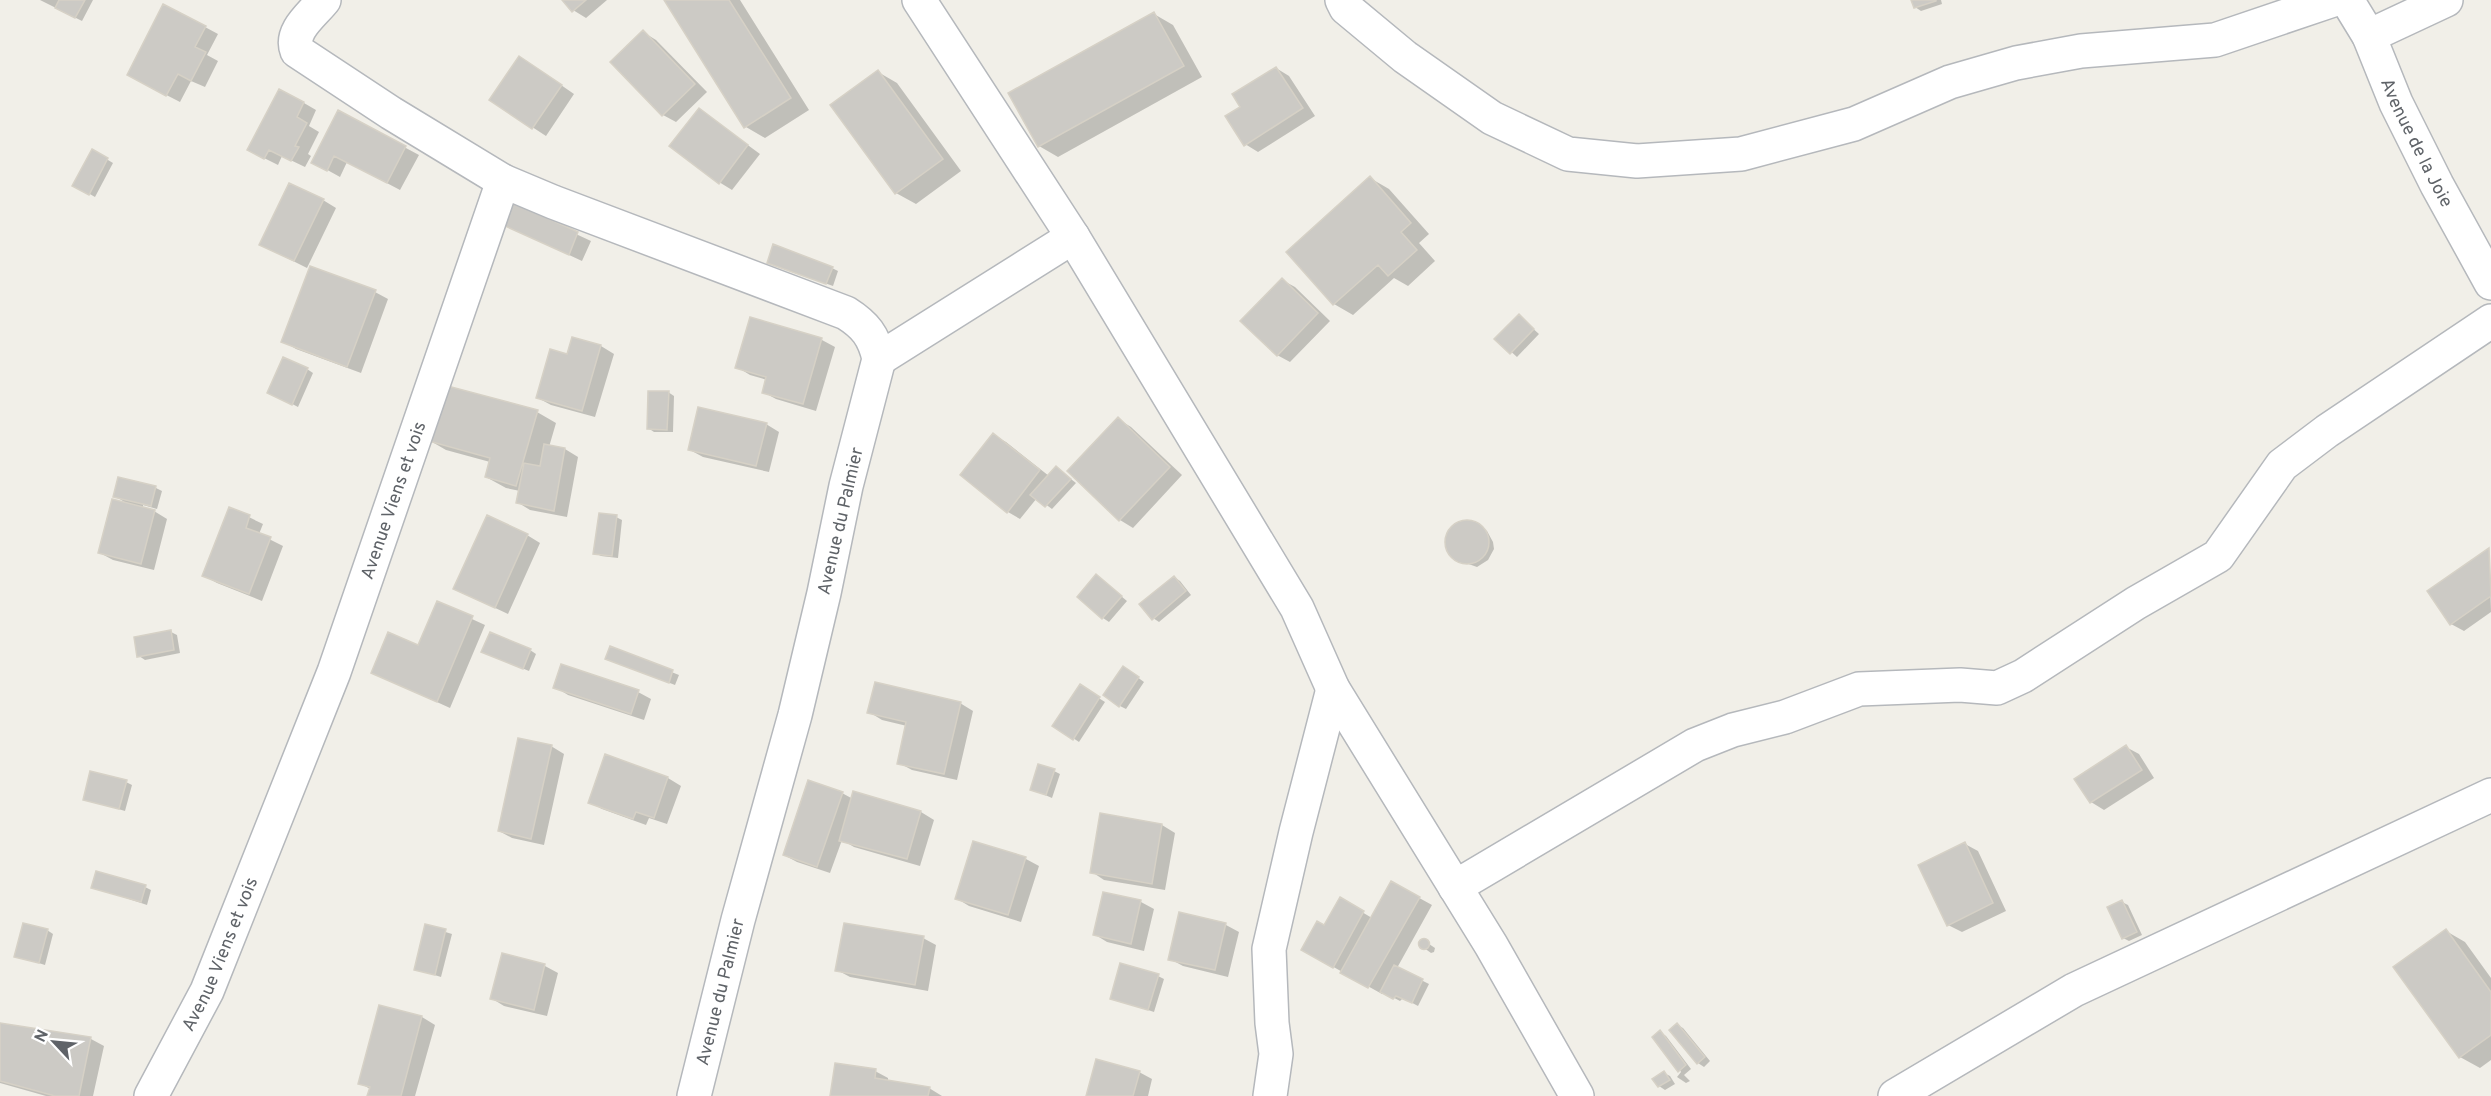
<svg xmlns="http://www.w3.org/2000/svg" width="2491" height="1096" viewBox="0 0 2491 1096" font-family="Overpass,sans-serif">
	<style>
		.shadow { fill: #0003 }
		.building { fill: #cccac5; stroke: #d6d1c6; stroke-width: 1.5 }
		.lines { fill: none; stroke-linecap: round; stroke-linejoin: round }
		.minor-casing { stroke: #b5b8bc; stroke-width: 36 }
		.minor { stroke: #fff; stroke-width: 33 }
		.labels { text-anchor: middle; stroke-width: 4.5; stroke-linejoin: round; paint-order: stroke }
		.street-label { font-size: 18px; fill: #5f6368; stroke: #fff }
	</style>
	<rect width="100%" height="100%" fill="#f1efe8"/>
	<!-- shadow -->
	<path class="shadow" d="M40,0h53l-11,21z
		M564,0h43l-21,18 -13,-8z
		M666,0h74l69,110 -44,28 -19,-11z
		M1912,0h29l1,4 -21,7 -6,-4z
		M1154,14l19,11 29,52 -144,80 -19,-11z
		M205,27l13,7 -11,21 11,6 -13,26 -14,-6 -11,21 -39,-20z
		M643,32l13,8 51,52 -31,30 -13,-7z
		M532,65l42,29 -28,42 -55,-36z
		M1276,68l13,8 26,40 -57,36 -13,-8 -3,-36z
		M878,72l19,11 64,88 -45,33 -20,-11 -64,-88z
		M304,103l12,7 -7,16 10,6 -11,22 3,2 -6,11 -23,-11 -4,9 -16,-8z
		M700,110l60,44 -28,36 -13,-8z
		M339,112l80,43 -19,35 -53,-28 -7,15 -27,-15z
		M93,151l20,12 -18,34 -21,-12z
		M1370,178l19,11 40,45 -10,9 16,18 -27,25 -14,-8 -41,37 -19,-11z
		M323,200l13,8 -29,60 -46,-23z
		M505,201l86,40 -9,20 -86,-40z
		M774,265l58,3 6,3 -5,15z
		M311,268l64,24 13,7 -27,74 -65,-24 -13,-8z
		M1282,280l13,7 35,34 -40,41 -13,-7z
		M1519,316l20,18 -22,23 -20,-18z
		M751,319l71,21 13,7 -19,64 -40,-12 -13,-7 4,-12 -17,-5 -13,-8z
		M573,339l28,7 13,8 -19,63 -44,-12 -13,-7 30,-42z
		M307,369l6,4 -15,34 -23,-12z
		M668,392l6,4 -1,36h-19l-6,-4z
		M537,412l19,11 -7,24 16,2 13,8 -11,60 -37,-7 -13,-8 3,-11 -14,-3 -20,-11 4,-15 -44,-12 -19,-11z
		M1118,419l13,8 51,48 -49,53 -13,-8 -51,-49z
		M766,424l13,8 -10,40 -66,-15 -13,-7z
		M993,435l13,7 43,34 8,-8 19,15 -24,26 -15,-11 -17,21 -12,-7z
		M156,488l6,3 -5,18 -14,-4v3l11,3 13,8 -13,51 -41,-10 -13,-7 26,-50 -11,-7z
		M230,508l33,16 -4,10 24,12 -21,55 -45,-18 -13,-7z
		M616,517l6,3 -4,38 -17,-2 -6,-3z
		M1468,522l19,9 6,11 1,7 -6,11 -11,7 -20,-7 -6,-5 -4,-12 4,-13 5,-5z
		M527,535l13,8 -32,71 -53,-25z
		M2489,550l2,62 -27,19 -13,-7 -22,-32z
		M1097,576l30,25 -18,21 -6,-4z
		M1174,577l6,4 11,14 -32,27 -6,-4z
		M437,603l48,22 -35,83 -77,-35 46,-26z
		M171,632l6,3 3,18 -35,7 -6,-4z
		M611,648l68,27 -4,10 -62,-24z
		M530,650l6,4 -7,17 -40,-16z
		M1129,671l15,11 -18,27 -6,-3z
		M555,687l83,5 13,7 -7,21 -76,-25z
		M1086,690l19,12 -26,40 -6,-4z
		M960,703l13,8 -16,69 -45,-10 -13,-7 8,-37 -25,-6 -13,-8z
		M551,746l13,8 -20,91 -32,-7 -13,-7z
		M2126,747l13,7 15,24 -50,32 -13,-8 -15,-23z
		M606,756l62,22 13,8 -14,38 -18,-6 -3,7 -44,-16 -13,-7z
		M1054,771l6,3 -8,24 -21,-9z
		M126,782l6,3 -7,26 -41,-12z
		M842,793l11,6 68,13 13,8 -14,46 -66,-19 -12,-7 -12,33 -33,-11 -13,-7z
		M1101,815l61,10 13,8 -10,57 -61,-10 -12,-8z
		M974,843l52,16 13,7 -18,56 -52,-16 -13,-8z
		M1965,844l13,7 28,60 -44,21 -14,-7z
		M1392,883l40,22 -35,63 32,16 -11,22 -15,-8 -3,3 -17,-9 -1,2 -79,-44 21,-23 16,-28 32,19z
		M93,887h52l6,3 -4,15z
		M1104,893l37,9 13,7 -10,42 -37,-9 -13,-8z
		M2122,902l6,3 14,30 -13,6 -6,-3z
		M1180,914l46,11 13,7 -11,45 -45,-11 -13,-7z
		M426,926l26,8 -11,43 -26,-8z
		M47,930l6,4 -8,31 -29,-9z
		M2446,931l19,11 26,36v82l-11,8 -20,-11 -65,-89z
		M923,938l13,7 -8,46 -78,-14 -13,-7z
		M1423,940l12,8 -1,4 -3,1 -11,-8z
		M503,955l42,11 13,7 -11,43 -43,-10 -13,-8z
		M1158,976l6,3 -10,33 -42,-14z
		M380,1006l42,11 13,8 -20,71h-47l2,-7 -10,-6z
		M0,1025l91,14 13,7 -11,50h-47l-46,-13z
		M1677,1025l6,3 27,33 -6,6 -6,-4 -27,-33z
		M1660,1032l6,4 25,33 -7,6 6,6 -4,2 -9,-6 4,-5z
		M875,1071l13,7v3l41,7 13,8h-111z
		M1139,1072l13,7 -4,17h-60z
		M1664,1073l6,3 5,8 -10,6 -6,-4z"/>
	<!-- building -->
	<path class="building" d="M59,0h26l-10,18 -20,-10z
		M562,0h24l-14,12z
		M664,0h65l62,98 -47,30z
		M1911,0h25v1l-22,7z
		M163,4l43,22 -11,21 11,5 -15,29 -13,-7 -12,22 -39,-21z
		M1154,12l30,54 -146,81 -30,-54z
		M643,30l52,54 -33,32 -52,-54z
		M519,56l43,29 -30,44 -43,-29z
		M1276,67l27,41 -59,38 -19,-30 15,-9 -8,-13z
		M878,70l65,89 -48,35 -65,-89z
		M279,89l25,13 -7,15 10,6 -12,23 4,1 -8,14 -22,-11 -5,9 -17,-9z
		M699,108l49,37 -29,39 -50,-38z
		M338,110l68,36 -19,37 -53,-27 -7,15 -16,-8z
		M92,149l16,9 -19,37 -17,-9z
		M1370,176l41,47 -10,9 16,18 -29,26 -10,-11 -45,40 -47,-53z
		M289,183l35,16 -30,62 -35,-16z
		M505,199l73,33 -9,23 -75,-34z
		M773,244l60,23 -7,17 -59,-21z
		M310,266l66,24 -29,77 -66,-25z
		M1282,278l36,35 -41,43 -37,-35z
		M1519,314l15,15 -24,25 -16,-15z
		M750,317l72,21 -19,66 -41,-11 4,-16 -31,-9z
		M572,337l29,8 -19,66 -46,-13 14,-49 17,5z
		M283,357l25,11 -16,37 -25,-12z
		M440,384l98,26 -22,76 -31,-9 5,-19 -65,-18z
		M648,391h21l-2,39 -20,-1z
		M698,407l69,16 -11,43 -68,-16z
		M1118,417l52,50 -51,54 -52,-50z
		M993,433l47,37 -33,43 -47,-38z
		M544,444l21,4 -11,63 -38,-8 8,-40 16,3z
		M1056,466l15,13 -26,28 -15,-12z
		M118,477l38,9 -5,20 -38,-9z
		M112,499l43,11 -14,54 -43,-11z
		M229,507l21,8 -4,13 25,9 -22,57 -47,-18z
		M599,513l18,2 -5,41 -19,-2z
		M487,515l41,19 -33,74 -42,-19z
		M1445 542a22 22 0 1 1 44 0a22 22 0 1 1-44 0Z
		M2489,548l2,48 -41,29 -23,-34z
		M1096,574l26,22 -20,23 -25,-22z
		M1174,576l12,15 -34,29 -13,-16z
		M437,601l36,15 -36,86 -66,-29 17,-41 30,13z
		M171,630l3,20 -37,7 -3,-20z
		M490,632l41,17 -8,20 -42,-17z
		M610,646l63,24 -4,13 -64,-24z
		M561,664l78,26 -8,24 -78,-26z
		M1123,666l16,11 -20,30 -16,-12z
		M875,682l86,20 -17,72 -47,-10 9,-42 -39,-9z
		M1080,684l20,13 -27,43 -21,-14z
		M518,738l34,7 -21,94 -33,-8z
		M2126,745l16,25 -52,33 -16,-24z
		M605,754l63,23 -14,41 -18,-6 -3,7 -45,-16z
		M1038,764l17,5 -9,26 -16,-5z
		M90,771l37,9 -8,29 -36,-9z
		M808,780l35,12 -26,75 -34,-12z
		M853,791l68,20 -14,48 -68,-18z
		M1100,813l62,11 -10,60 -62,-11z
		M973,841l53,16 -18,58 -53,-16z
		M1965,842l28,61 -46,23 -29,-61z
		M96,871l50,14 -5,17 -50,-14z
		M1391,881l29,16 -52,91 -28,-15z
		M1103,892l38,8 -10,44 -38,-9z
		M1340,897l24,14 -31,57 -32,-18 16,-29 7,4z
		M2122,900l15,32 -15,7 -15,-32z
		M1179,912l47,11 -11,47 -47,-10z
		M23,923l25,6 -9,34 -25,-6z
		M844,923l80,13 -9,49 -80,-14z
		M425,924l21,5 -11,46 -21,-5z
		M2446,929l45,63v43l-32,23 -66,-91z
		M1418.5 944a5.5 5.5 0 1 1 11 0a5.5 5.5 0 1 1-11 0Z
		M502,953l43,11 -11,46 -44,-11z
		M1120,963l39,11 -11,36 -38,-11z
		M1394,965l29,14 -11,24 -16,-7 -3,3 -13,-7z
		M379,1005l43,11 -21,80h-34l3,-9 -12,-3z
		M0,1023l91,14 -12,59h-24l-55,-15z
		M1677,1023l28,34 -8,7 -28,-34z
		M1660,1030l26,35 -8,7 -26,-35z
		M1096,1059l44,12 -7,25h-47z
		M835,1063l41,6 -1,9 55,9 -2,9h-98z
		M1664,1071l6,9 -12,7 -6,-8z"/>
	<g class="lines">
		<!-- minor casing -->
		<g class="minor-casing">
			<g id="minor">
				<path d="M324,0c-11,14 -35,31 -27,51l94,62 112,68 50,21 293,111c19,12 28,23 33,46l-33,127 -22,107 -29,122 -57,205 -44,176"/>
				<path d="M919,0l154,237 224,371 36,81 158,256 86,151"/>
				<path d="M1342,0l4,8 59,49 87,61 76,36 69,7 104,-7 113,-30 96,-42 66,-19 65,-12 134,-11 118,-40"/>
				<path id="s1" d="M2347,0l22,36 27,67 41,82 54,98"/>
				<path d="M2369,36l77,-36"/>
				<path d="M879,359l194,-122"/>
				<path d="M1455,887l240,-142 38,-15 52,-13 74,-28 101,-4 37,3 26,-12 113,-73 82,-47 64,-91 45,-34 164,-110"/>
				<path id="s2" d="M151,1096l56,-105 127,-319 169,-491"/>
				<path d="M1270,1096l6,-42 -4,-31 -3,-74 27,-117 37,-143"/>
				<path d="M1895,1096l179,-106 417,-195"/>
			</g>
		</g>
		<!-- minor -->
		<use href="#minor" class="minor"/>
	</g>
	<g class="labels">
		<!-- street labels -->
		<g class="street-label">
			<text dy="6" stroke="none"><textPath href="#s1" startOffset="159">Avenue de la Joie</textPath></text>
			<text dy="6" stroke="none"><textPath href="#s2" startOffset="644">Avenue Viens et vois</textPath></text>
			<text transform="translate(840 521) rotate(-77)" y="6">Avenue du Palmier</text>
			<text dy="6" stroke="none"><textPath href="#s2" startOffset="158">Avenue Viens et vois</textPath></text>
			<text transform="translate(720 992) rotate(-76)" y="6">Avenue du Palmier</text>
		</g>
	</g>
	<!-- north arrow -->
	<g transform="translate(54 1042) rotate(296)" stroke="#ffffff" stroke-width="4.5" paint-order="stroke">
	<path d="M0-4.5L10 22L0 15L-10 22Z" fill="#5f6368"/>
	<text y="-9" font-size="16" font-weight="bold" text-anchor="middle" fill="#5f6368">N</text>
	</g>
</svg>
